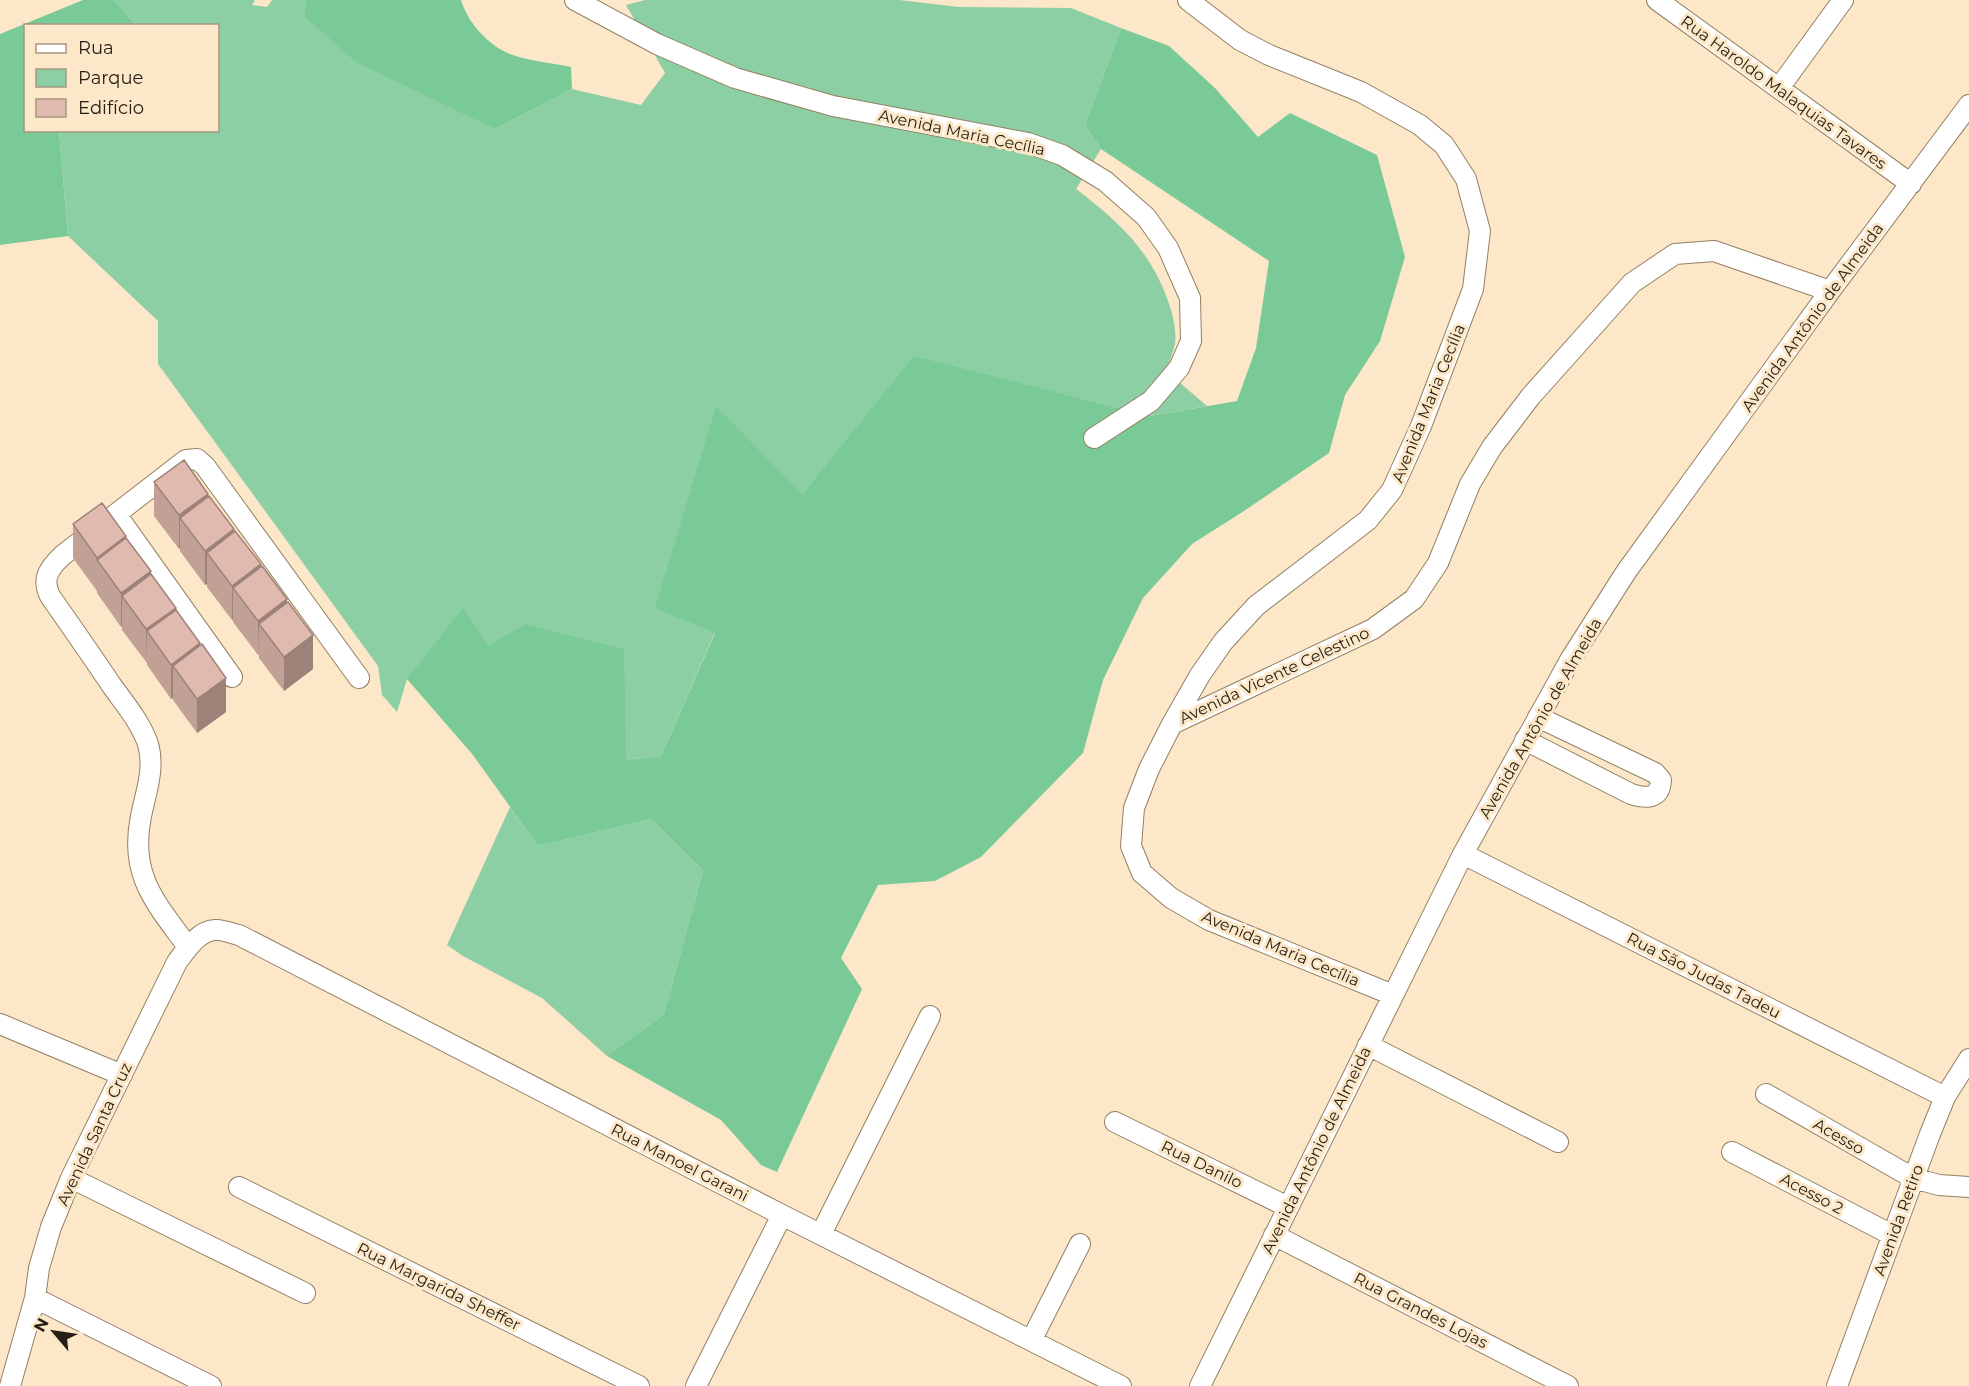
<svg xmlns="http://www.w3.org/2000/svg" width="1969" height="1386" viewBox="0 0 1969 1386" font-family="Montserrat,sans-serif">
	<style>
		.green { fill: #8dcfa4 }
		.forest { fill: #79ca97 }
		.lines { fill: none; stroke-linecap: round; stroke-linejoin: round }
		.minor-casing { stroke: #938063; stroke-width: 22 }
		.minor { stroke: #fff; stroke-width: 20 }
		.wall { fill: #c1a096 }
		.shaded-wall { fill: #9d827a }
		.building { fill: #e0baae; stroke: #9d827a; stroke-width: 1.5 }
		.labels { text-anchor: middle; stroke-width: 6; stroke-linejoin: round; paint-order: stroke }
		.street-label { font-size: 16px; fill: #261e13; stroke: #fce7c8 }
	</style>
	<rect width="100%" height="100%" fill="#fce7c8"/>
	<!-- green -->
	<path class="green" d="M114,0h141l-3,5 15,2 5,-7h34l-2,16 191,113 77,-40 69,16 24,-32 -39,-68 19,-5h254l60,7 112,1 50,20 -36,97 16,24 -25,40c41,31 73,60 91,109 5,14 10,31 8,46 -2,9 -6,18 -9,27l41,35 -57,10 -236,-59 -112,137 -87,138 -54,124 -35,4 -137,-114 -82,33 -10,33 -15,-17 -4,-29 -220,-302v-43l-90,-85 -9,-105 159,-1v-104l-82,-1z
		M510,807l28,39 113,-27 52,52 -39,143 -57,42 -65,-58 -79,-42 -16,-11z"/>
	<!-- forest -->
	<path class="forest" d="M83,0h31l22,25 -110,1v104l33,1 9,105 -68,9v-211z
		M306,0h155c7,23 27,45 49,54 19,7 42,9 61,13l1,22 -77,40 -139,-67 -52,-46z
		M1121,28l48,18 46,42 43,49 32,-24 87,42 28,102 -25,84 -35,54 -16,58 -85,58 -52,33 -49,54 -40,82 -20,73 -102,104 -46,24 -57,4 -37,73 21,31 -85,183 -16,-7 -40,-45 -114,-64 57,-42 39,-143 -52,-52 -113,27 -65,-91 -66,-76 56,-71 26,38 36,-22 99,25 2,111 35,-4 54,-123 -60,-25 61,-202 86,88 112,-138 236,60 87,-15 19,-53 13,-87 -168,-112 -16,-24z"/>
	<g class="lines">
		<!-- minor casing -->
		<g class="minor-casing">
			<path id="minor" d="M575,0l82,44 78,34 98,28 195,37 34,12 43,26 41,36 22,31 22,50 1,43 -12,27 -28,33 -57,37
				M1188,0l52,40 29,15 92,37 59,33 24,20 22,34 14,52 -7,58 -52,137 -29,64 -24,30 -112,86 -33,36 -23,33 -28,49 -23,45 -15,39 -3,38 11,27 29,25 38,22 184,75
				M1657,0l254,184
				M1779,88l64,-88
				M116,514l116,163
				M1172,724l201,-95 41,-30 24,-36 32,-79 22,-37 39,-51 101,-113 43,-29 39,-3 116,40
				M1525,740l106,54c16,5 29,5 30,-14l-6,-7 -117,-56
				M1463,854l482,243
				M188,947c-33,-45 -59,-72 -47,-131 5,-24 14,-48 7,-72 -7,-21 -23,-40 -36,-58 -20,-30 -41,-60 -62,-90 -9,-18 0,-29 13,-41l123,-95 11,-1 8,7 154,212
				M0,1024l122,51
				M1368,1045l190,97
				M1766,1094l147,84 26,7 30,2
				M1115,1122l173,85
				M1732,1152l160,83
				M71,1178l234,115
				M239,1187l400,199
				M821,1234l109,-218
				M1274,1235l294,151
				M35,1298l176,88
				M1032,1339l48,-95
				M10,1386l25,-88 4,-30 12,-41 20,-49 106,-216c9,-12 21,-31 38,-32 7,-1 18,4 24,5l543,280 339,171
				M696,1386l86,-171
				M1200,1386l263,-532 107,-194 56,-88 204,-281 139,-186
				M1837,1386l93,-252 15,-37 24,-38"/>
		</g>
		<!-- minor -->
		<use href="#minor" class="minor"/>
	</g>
	<!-- wall -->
	<path class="wall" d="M154,482l54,15 79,105 26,67 -29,22 -25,-33v-4l-1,1 -25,-33v-3l-1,1 -25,-33v-3l-2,1 -25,-34v-3l-1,1 -25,-33z
		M73,524l53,14 74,108 26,66 -29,21 -24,-33v-2l-2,1 -24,-34v-2l-25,-33v-4l-1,1 -24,-34v-2l-24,-33z"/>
	<!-- shaded-wall -->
	<path class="shaded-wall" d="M208,494v34l-28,-10v30l-1,1v-34z
		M234,529v34l-27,-10v31l-2,1v-34z
		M126,536v34l-29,-10v-2z
		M261,564v34l-28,-10v31l-1,1v-34z
		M151,571v34l-29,-9v30l-1,1v-34z
		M287,599v34l-28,-9 -1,31v-34z
		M176,608v34l-29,-11v32l-1,-34z
		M313,635v34l-29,22v-34z
		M200,643v34l-27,-11v32l-2,1v-34z
		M226,678v34l-29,21v-34z"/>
	<!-- building -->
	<path class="building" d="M184,460l24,34 -29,21 -25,-33z
		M209,496l25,33 -29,22 -25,-33z
		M102,503l24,33 -29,22 -24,-34z
		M235,531l26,33 -29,22 -25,-33z
		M126,538l25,33 -30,22 -24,-33z
		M262,566l25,33 -29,22 -25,-33z
		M151,574l25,34 -30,21 -24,-33z
		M288,602l25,33 -29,22 -25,-33z
		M176,610l24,33 -29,22 -24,-34z
		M202,644l24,34 -29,21 -24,-33z"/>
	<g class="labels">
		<!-- street labels -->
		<g class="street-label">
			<text transform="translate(1784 92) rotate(36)" y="6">Rua Haroldo Malaquias Tavares</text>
			<text transform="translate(962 132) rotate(12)" y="6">Avenida Maria Cecília</text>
			<text transform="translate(1812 317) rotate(-54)" y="6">Avenida Antônio de Almeida</text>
			<text transform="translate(1428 403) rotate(-68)" y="6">Avenida Maria Cecília</text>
			<text transform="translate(1274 675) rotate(-25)" y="6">Avenida Vicente Celestino</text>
			<text transform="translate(1540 718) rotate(-60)" y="6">Avenida Antônio de Almeida</text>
			<text transform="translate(1281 948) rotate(23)" y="6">Avenida Maria Cecília</text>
			<text transform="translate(1704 975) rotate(27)" y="6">Rua São Judas Tadeu</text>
			<text transform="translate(94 1134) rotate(-65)" y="6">Avenida Santa Cruz</text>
			<text transform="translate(1839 1136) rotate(30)" y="6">Acesso</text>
			<text transform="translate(1316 1150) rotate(-64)" y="6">Avenida Antônio de Almeida</text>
			<text transform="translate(680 1162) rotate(27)" y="6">Rua Manoel Garani</text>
			<text transform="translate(1202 1164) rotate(26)" y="6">Rua Danilo</text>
			<text transform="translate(1812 1193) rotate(28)" y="6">Acesso 2</text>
			<text transform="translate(1898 1220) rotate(-70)" y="6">Avenida Retiro</text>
			<text transform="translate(439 1286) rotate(26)" y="6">Rua Margarida Sheffer</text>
			<text transform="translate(1421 1310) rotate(27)" y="6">Rua Grandes Lojas</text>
		</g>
	</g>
	<!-- legend -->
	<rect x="24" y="24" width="195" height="108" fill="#fce7c8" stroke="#a69780" stroke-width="1.5"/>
	<rect x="36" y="44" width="30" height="9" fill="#ffffff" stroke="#a69780" stroke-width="1.5"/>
	<text x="78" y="54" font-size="18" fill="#261e13">Rua</text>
	<rect x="36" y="69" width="30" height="18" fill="#8dcfa4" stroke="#a69780" stroke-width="1.5"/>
	<text x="78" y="84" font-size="18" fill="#261e13">Parque</text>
	<rect x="36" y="99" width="30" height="18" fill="#e0baae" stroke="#a69780" stroke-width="1.5"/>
	<text x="78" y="114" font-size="18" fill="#261e13">Edifício</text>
	<!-- north arrow -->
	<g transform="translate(54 1332) rotate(299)" stroke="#fce7c8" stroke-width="4.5" paint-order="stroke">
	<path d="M0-4.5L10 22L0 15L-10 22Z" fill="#261e13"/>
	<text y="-9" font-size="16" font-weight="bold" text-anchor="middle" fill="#261e13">N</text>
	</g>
</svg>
